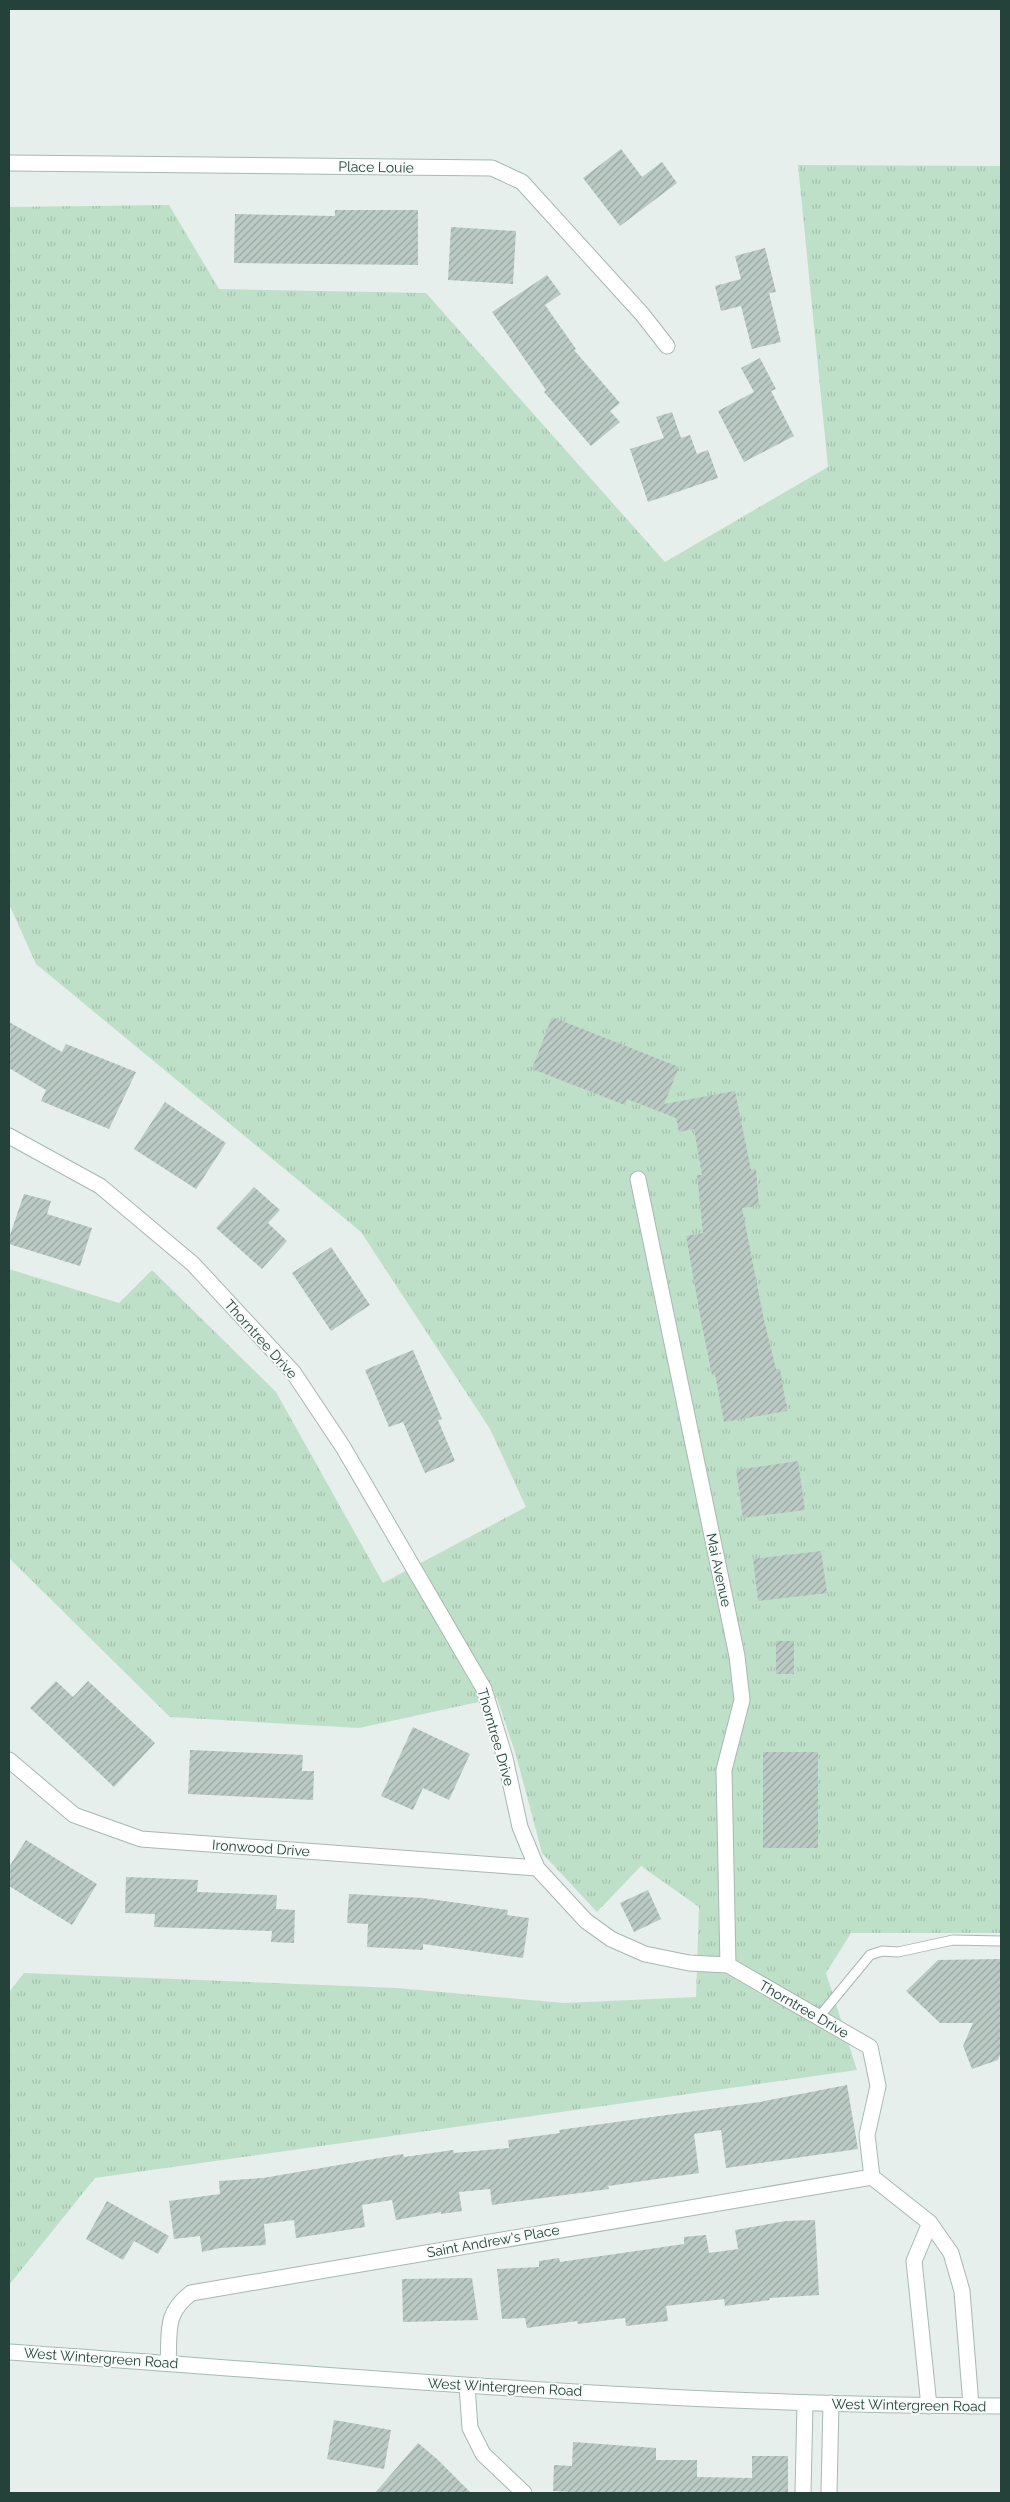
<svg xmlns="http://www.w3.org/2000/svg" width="1010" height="2502" viewBox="0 0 1010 2502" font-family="Raleway,sans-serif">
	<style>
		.grass { fill: url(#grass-tufts) }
		.building { fill: url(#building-hatch) }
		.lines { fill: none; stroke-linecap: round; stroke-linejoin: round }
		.lane-casing { stroke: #a8b8b2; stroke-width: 11 }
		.street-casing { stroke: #a8b8b2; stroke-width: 17 }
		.secondary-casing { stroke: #a4bbb3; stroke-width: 17 }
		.lane { stroke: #fff; stroke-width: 9 }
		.street { stroke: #fff; stroke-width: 15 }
		.secondary { stroke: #fff; stroke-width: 15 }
		.labels { text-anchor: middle; stroke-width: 4; stroke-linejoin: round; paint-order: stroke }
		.street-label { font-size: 14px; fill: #24423a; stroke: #f7fbf9 }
	</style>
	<defs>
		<pattern id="grass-tufts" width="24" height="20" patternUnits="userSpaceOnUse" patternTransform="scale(1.25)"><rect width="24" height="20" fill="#bfe0c8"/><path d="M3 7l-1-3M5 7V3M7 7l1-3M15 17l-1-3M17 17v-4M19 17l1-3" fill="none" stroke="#a4c1ad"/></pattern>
		<pattern id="building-hatch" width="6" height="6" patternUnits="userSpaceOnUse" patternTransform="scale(1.25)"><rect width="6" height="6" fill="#bbcac4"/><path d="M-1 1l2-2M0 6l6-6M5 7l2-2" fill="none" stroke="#98a6a0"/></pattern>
	</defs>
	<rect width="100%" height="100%" fill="#e6efeb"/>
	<!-- grass -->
	<path class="grass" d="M798,165l203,1v1767h-150l-25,40 31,97 -762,108 -86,107v-293l15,-19 373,15 167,15 132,-6 3,-90 -58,-41 -44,46 -55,-59 -26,-98 -19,-57 -138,30 -189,-11 -161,-159v-289l110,34 33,-33 124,122 107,191 143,-76 -36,-78 -129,-197 -325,-268 -27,-60v-697l160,-2 50,84 207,4 239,269 163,-95z"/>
	<!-- building -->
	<path class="building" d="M621,149l21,28 20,-15 15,21 -57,43 -37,-48z
		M335,210h83v55l-184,-2 1,-49 100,2z
		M451,227l65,4 -3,53 -65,-4z
		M765,248l11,44 -7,1 12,49 -29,7 -11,-43 -20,5 -6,-25 26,-7 -6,-23z
		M547,275l14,19 -16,11 31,44 -2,1 46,53 -10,8 10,11 -29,24 -47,-54 2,-2 -54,-78z
		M760,358l16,31 -5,2 23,45 -50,26 -26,-51 36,-19 -13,-24z
		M672,412l9,26 9,-3 7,19 11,-4 10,28 -70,24 -18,-53 34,-11 -8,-21z
		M552,1017l127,50 -15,37 71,-13 16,79 5,-1 3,37 -17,2 22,112 12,49h4l7,42 -63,11 -9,-48 -3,1 -10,-49 -16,-90 17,-3 -6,-58h5l-8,-46 -15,3 -3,-14 -49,-19 -2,6 -93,-36z
		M9,1022l53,30 4,-8 70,28 -27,57 -68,-28 5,-11 -37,-22z
		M165,1102l61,41 -30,46 -62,-40z
		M254,1187l26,23 -12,13 19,18 -25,28 -46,-41z
		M24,1194l27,7 -4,13 45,14 -12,38 -71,-22v-6z
		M331,1247l39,58 -39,26 -39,-58z
		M413,1350l29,69 -4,1 17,41 -30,12 -22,-51 -14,5 -24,-57z
		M798,1461l7,49 -62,8 -7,-48z
		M821,1551l6,42 -69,8 -5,-42z
		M776,1641h18v33h-18z
		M56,1681l17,16 15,-16 67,62 -41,44 -84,-79z
		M413,1727l57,27 -21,46 -26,-12 -10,22 -32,-14z
		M190,1750l113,5 -1,16h12l-1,29 -125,-6z
		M763,1752h55v96h-55z
		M26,1840l71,44 -25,41 -63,-39v-19z
		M126,1877l72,3 -1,12 80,3 -1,14 19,1 -1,33 -23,-1 1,-11 -118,-4 1,-13 -30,-1z
		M648,1890l13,29 -27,13 -14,-29z
		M349,1894l74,4 85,12 -1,5 22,3 -6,40 -100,-14v6l-56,-3 1,-23 -21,-1z
		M1001,1959v93l-3,8 -26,9 -9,-23 10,-23h-33l-34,-32 32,-31z
		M847,2085l11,64 -132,19 -5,-38 -27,4 5,39 -91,13 1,3 -117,16 -2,-16 -31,3 3,19 -21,3v-2l-45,8 -4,-20 -30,5 3,22 -69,11 -2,-18 -30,4 2,21 -46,3 -18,4 -2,-16 -26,3 -5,-38 51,-7 -1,-13 44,-3 140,-24 1,3 49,-7 1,3 55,-5 -1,-8 52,-7 -1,-3 201,-28z
		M107,2201l62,35 -11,18 -24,-13 -11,19 -37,-21z
		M815,2220l4,75 -50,3 1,2 -45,6 -1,-7 -58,7 2,15 -42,5 -1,-8 -47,6 -1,-3 -50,7 -2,-10 -23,1 -5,-50 42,-2v-6l20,-3 1,4 124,-18v-7l22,-2 3,18 29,-4 -3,-19 51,-9z
		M472,2278l6,42 -75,2 -1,-43z
		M334,2420l57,10 -7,39 -57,-10z
		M573,2442l83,6v12h41v17l55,1v-22h36v37h-199l-36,-2 1,-26 18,1z
		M418,2443l19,16 34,34h-96z"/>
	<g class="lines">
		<!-- lane casing -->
		<g class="lane-casing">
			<path id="lane" d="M819,2017l51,-62 12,-4 16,1 55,-12 48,1"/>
		</g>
		<!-- street casing -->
		<g class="street-casing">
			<path id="street" d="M9,163l483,5 30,14 120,132 25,32
				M9,1136l91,50 93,78 100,108 50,75 141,242 21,69 15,69 17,41 49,53 25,18 34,15 44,9 39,2 142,82 8,39 -11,49 5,42 58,46 21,30 11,38 9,115
				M638,1179l99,477 5,44 -18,70 4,195
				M9,1760l65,55 67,24 396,29
				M168,2363c2,-32 -4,-49 23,-70l681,-116
				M467,2386l3,42 13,26 41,39
				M929,2406l-15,-145 16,-38
				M803,2493l2,-90
				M829,2493l2,-90"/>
		</g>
		<!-- secondary casing -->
		<g class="secondary-casing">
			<path id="secondary" d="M9,2352c330,23 661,54 992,54"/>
		</g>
		<!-- lane -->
		<use href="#lane" class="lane"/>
		<!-- street -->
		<use href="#street" class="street"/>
		<!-- secondary -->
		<use href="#secondary" class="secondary"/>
	</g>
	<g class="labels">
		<!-- street labels -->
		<g class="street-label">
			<text transform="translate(376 167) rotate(1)" y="5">Place Louie</text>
			<text transform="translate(261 1339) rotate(48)" y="5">Thorntree Drive</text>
			<text transform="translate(719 1570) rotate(78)" y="5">Mai Avenue</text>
			<text transform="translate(496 1737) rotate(74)" y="5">Thorntree Drive</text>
			<text transform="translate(261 1848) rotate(4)" y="5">Ironwood Drive</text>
			<text transform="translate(804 2009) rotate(30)" y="5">Thorntree Drive</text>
			<text transform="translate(493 2241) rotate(-10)" y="5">Saint Andrew's Place</text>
			<text transform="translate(101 2358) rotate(4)" y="5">West Wintergreen Road</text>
			<text transform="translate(505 2387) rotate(3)" y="5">West Wintergreen Road</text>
			<text transform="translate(909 2405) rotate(1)" y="5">West Wintergreen Road</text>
		</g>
	</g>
	<!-- border -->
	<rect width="1010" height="2502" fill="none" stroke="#24423a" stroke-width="20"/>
</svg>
